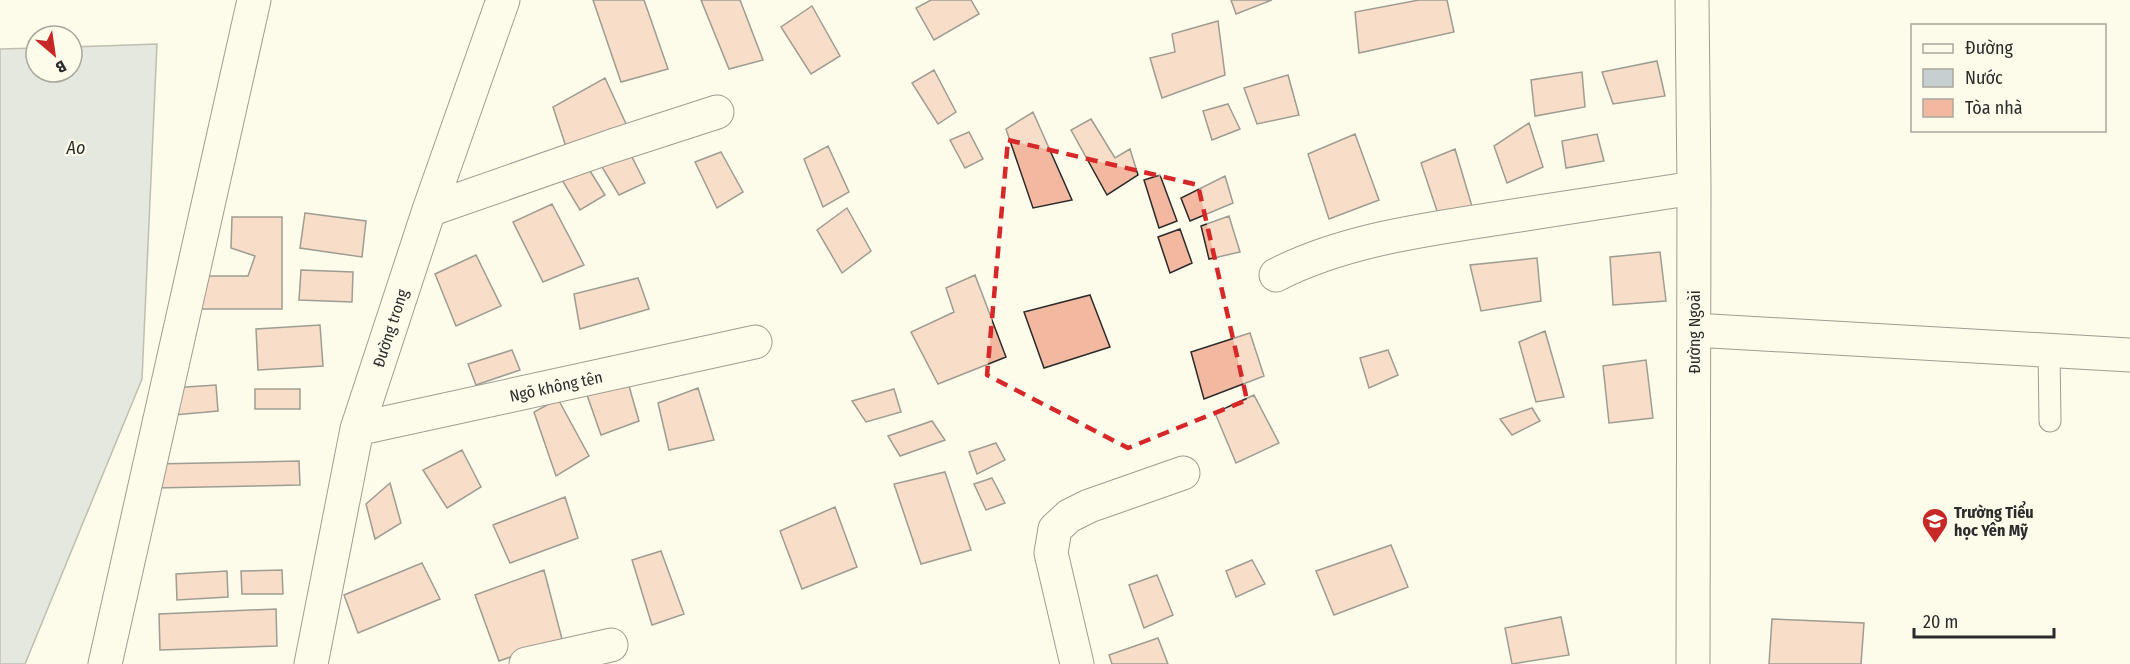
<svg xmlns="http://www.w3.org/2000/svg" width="2130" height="664" viewBox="0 0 2130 664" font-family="'Fira Sans Condensed',sans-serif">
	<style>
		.water { fill: #c7d0d0; stroke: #74746e; stroke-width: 1.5 }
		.building { fill: #f2b8a0; stroke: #2b2b2b; stroke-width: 1.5 }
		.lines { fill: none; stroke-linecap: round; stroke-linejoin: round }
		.lane-casing { stroke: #2b2b2b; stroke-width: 23 }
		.street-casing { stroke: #2b2b2b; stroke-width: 35 }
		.lane { stroke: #fdfbea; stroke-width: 21 }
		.street { stroke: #fdfbea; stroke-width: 33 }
		.marked { fill: none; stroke: #d62828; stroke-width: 4.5; stroke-dasharray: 12 8; stroke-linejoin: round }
		.labels { text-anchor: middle; stroke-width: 4.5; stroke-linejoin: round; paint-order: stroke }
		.street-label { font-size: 16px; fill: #2b2b2b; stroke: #fdfbea }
		.poi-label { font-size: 16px; font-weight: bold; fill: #2b2b2b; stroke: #fdfbea; text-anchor: start }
		.water-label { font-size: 18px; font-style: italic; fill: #2b2b2b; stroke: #fdfbea }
	</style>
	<rect width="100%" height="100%" fill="#fdfbea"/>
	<!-- water -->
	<path class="water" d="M157,44l-15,335 -117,285h-25v-615l36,-1v24h36v-25z"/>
	<!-- building -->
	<path class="building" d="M593,0h51l24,69 -47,13z
		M701,0h39l23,60 -34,9z
		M931,0h40l8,14 -45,26 -18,-32z
		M1231,0h41l-36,14z
		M1419,0h28l7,32 -95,21 -4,-41z
		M812,6l28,50 -29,18 -30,-47z
		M1218,21l7,54 -63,23 -12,-40 25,-6 -3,-18z
		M1657,61l8,35 -52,8 -11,-32z
		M934,70l22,42 -18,12 -26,-41z
		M1582,72l3,35 -50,9 -4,-36z
		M1288,75l11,40 -42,9 -13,-36z
		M605,78l22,48 -60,24 -14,-43z
		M1228,104l12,25 -28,11 -9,-29z
		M1033,112l39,88 -39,8 -27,-79z
		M1091,119l24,39 15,-9 8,26 -31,20 -36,-65z
		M1529,123l14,44 -36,16 -13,-37z
		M969,132l14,27 -18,9 -15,-28z
		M1355,134l24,66 -50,19 -21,-65z
		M1597,134l7,27 -38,7 -4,-27z
		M828,146l21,46 -26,15 -19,-48z
		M1455,149l19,64 -35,4 -18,-54z
		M629,151l16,32 -26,12 -17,-28z
		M721,152l22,40 -26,16 -22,-46z
		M587,166l18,29 -25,15 -18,-30z
		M1160,175l17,46 -18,7 -15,-48z
		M1225,176l8,27 -43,18 -9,-23z
		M552,204l32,61 -41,17 -30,-60z
		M847,208l24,43 -29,22 -25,-43z
		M305,213l61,8 -4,36 -62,-9z
		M1229,216l11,36 -31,7 -8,-33z
		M232,217h50v92h-87v-33h53l7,-20 -24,-8z
		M1180,229l12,34 -22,10 -12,-36z
		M1660,252l6,49 -53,4 -3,-48z
		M476,255l25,51 -45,20 -21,-52z
		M1537,258l4,43 -60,10 -11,-46z
		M301,270l52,2 -1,30 -53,-2z
		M975,275l31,82 -68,27 -27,-52 43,-20 -8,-24z
		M638,278l11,31 -69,20 -6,-35z
		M1090,295l20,52 -66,21 -20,-56z
		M320,325l3,41 -65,4 -2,-41z
		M1545,331l19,66 -28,5 -17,-60z
		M1250,333l14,43 -60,23 -13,-47z
		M512,350l8,20 -44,15 -8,-21z
		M1388,350l10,25 -29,13 -9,-30z
		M1646,360l7,58 -44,5 -6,-57z
		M216,385l2,26 -44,4 -3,-27z
		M629,386l10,35 -38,14 -14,-40z
		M698,388l16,52 -45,10 -11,-47z
		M255,389h45v20h-45z
		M894,389l7,23 -35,10 -14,-21z
		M1254,395l25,48 -43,20 -21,-50z
		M558,399l31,57 -33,20 -22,-64z
		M1532,408l8,13 -28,14 -12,-16z
		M932,421l13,19 -45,16 -12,-20z
		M996,443l9,17 -28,14 -8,-22z
		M462,450l19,37 -34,21 -24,-38z
		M299,461l1,24 -146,3 -1,-24z
		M945,472l26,78 -50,14 -27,-80z
		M992,478l13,25 -19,7 -12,-26z
		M390,483l11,40 -26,16 -9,-35z
		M565,497l13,41 -68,25 -17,-38z
		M835,507l22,60 -55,22 -22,-58z
		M1391,545l17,42 -74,28 -18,-44z
		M661,551l23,63 -32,11 -20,-65z
		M1252,560l13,24 -29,13 -10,-26z
		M422,563l18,36 -82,34 -14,-38z
		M282,570l1,24h-41l-1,-23z
		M544,570l18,69 -63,22 -24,-66z
		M227,571l1,26 -51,3 -1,-26z
		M1157,575l16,40 -29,13 -15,-43z
		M276,609l1,37 -117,4 -1,-36z
		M1561,617l8,38 -57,9 -7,-36z
		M1772,619l92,4 -3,41h-92z
		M1158,638l10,26h-56l-3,-9z"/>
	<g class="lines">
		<!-- lane casing -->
		<g class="lane-casing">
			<path id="lane" d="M2049,351l1,70"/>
		</g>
		<!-- street casing -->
		<g class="street-casing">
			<path id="street" d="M1692,0l2,188 -1,476
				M429,210l183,-64 105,-34
				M1276,275c64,-33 140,-44 211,-55 69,-11 138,-21 207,-32
				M1694,330l436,25
				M357,429l398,-87
				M105,664l149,-664
				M311,664l46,-235 72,-219 74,-210
				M526,664l85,-19
				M1077,664l-26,-111 4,-24 14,-13 20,-10 94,-33"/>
		</g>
		<!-- lane -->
		<use href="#lane" class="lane"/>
		<!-- street -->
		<use href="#street" class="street"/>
	</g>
	<!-- marked area -->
	<path d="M0 0H2130V664H0ZM1008,140l190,45 49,215 -119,48 -141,-73z" fill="#fdfbea" fill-opacity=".55" fill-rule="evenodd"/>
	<path class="marked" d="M1008,140l190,45 49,215 -119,48 -141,-73z"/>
	<!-- icons -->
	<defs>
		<g id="school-pin" transform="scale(1.35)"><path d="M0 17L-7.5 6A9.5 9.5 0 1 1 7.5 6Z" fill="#c62828" stroke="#fdfbea"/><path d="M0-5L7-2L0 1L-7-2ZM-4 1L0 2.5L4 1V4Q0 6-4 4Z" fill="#fff"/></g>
	</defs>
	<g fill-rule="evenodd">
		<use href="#school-pin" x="1935" y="521"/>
	</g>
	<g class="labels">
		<!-- street labels -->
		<g class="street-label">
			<text transform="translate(390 328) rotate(-72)" y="6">Đường trong</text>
			<text transform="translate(1694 332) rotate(-90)" y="6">Đường Ngoài</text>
			<text transform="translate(556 386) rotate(-12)" y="6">Ngõ không tên</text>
		</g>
		<!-- poi labels -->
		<g class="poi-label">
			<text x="1954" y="518">Trường Tiểu<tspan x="1954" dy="18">học Yên Mỹ</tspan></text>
		</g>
		<!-- water labels -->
		<g class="water-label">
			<text x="76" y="154">Ao</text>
		</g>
	</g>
	<!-- legend -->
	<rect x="1911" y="24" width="195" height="108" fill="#fdfbea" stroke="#a9a89e" stroke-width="1.5"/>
	<rect x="1923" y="44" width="30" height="9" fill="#fdfbea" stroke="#a9a89e" stroke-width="1.5"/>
	<text x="1965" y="54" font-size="18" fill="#2b2b2b">Đường</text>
	<rect x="1923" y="69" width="30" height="18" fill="#c7d0d0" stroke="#a9a89e" stroke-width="1.5"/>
	<text x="1965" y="84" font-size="18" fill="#2b2b2b">Nước</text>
	<rect x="1923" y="99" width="30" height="18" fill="#f2b8a0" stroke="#a9a89e" stroke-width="1.5"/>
	<text x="1965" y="114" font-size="18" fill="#2b2b2b">Tòa nhà</text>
	<!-- north arrow -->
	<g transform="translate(54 54) rotate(151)"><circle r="28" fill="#fdfbea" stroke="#a9a89e" stroke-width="1.5"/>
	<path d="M0-4.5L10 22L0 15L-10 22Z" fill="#c62828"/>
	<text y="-9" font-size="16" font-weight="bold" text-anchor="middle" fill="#2b2b2b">B</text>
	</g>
	<!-- scale -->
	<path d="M1914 628v9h140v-9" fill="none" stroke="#2b2b2b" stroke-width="3"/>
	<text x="1923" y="628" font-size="18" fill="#2b2b2b" stroke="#fdfbea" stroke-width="4.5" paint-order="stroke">20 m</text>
</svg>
